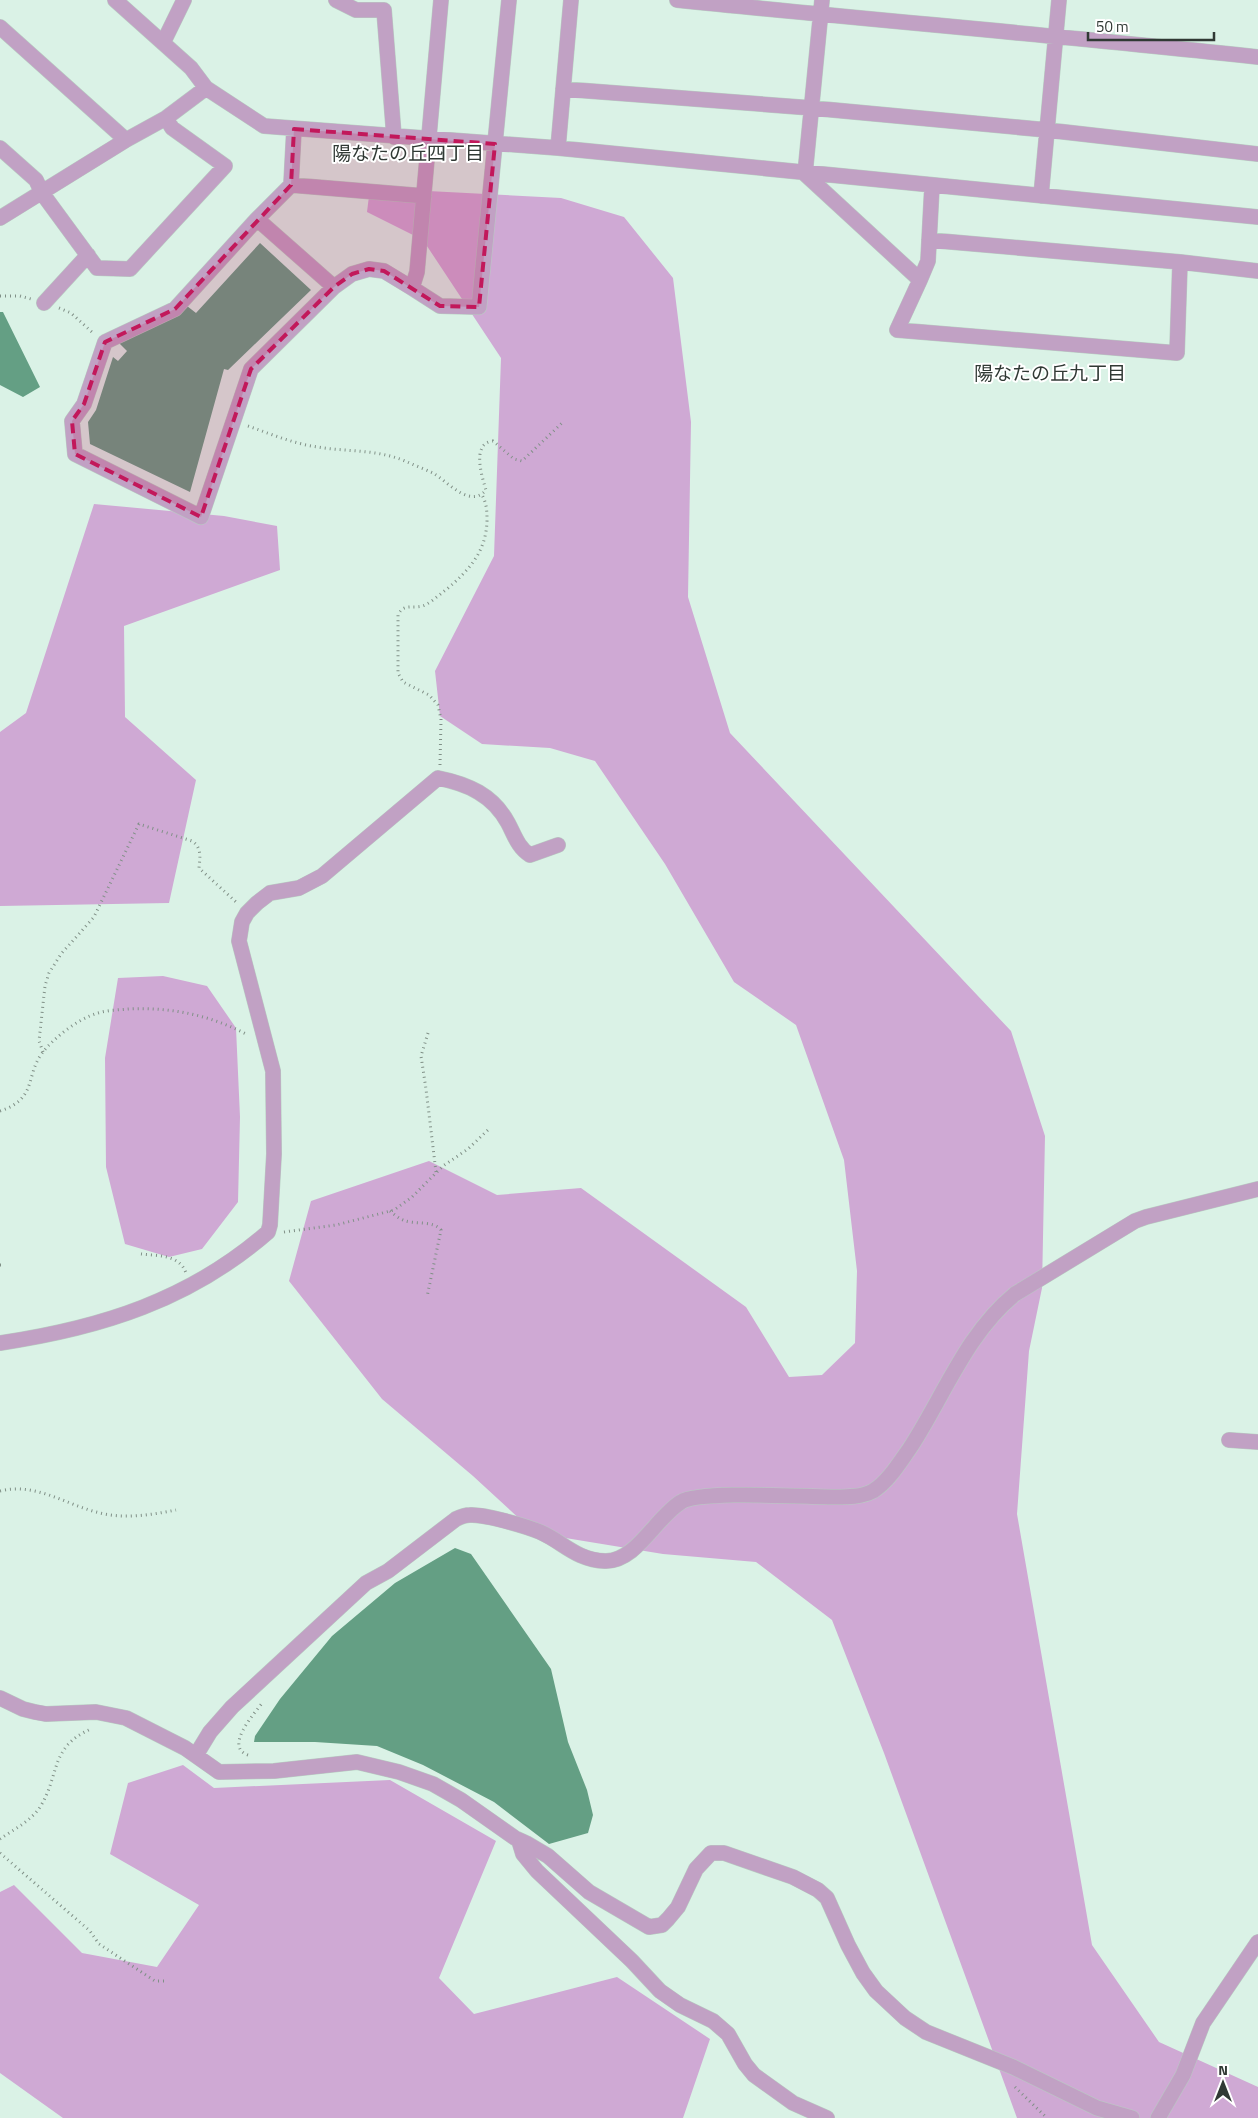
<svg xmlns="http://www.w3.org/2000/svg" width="1258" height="2118" viewBox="0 0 1258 2118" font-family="'Titillium Web','Noto Sans JP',sans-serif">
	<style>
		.green { fill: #cfa9d4 }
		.water { fill: #649f84 }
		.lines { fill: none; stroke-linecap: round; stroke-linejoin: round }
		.minor-casing { stroke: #b8cdc2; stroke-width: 16 }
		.path { stroke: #809087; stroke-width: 3; stroke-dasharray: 1 4; stroke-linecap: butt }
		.minor { stroke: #c1a1c4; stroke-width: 15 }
		.marked { fill: #c2185b; fill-opacity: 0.2; stroke: #c2185b; stroke-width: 4; stroke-dasharray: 10 6; stroke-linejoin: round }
		.labels { text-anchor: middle; stroke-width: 4; stroke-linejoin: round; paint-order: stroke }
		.neighbourhood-label { font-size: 19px; fill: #303934; stroke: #fff }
	</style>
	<rect width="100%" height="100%" fill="#daf2e6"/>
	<!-- green -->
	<path class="green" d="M370,188l191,10 63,19 49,61 18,144 -3,175 42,136 281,298 34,105 -3,152 -13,63 -12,163 75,431 67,97 99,45v31h-241l-133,-365 -52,-133 -76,-58 -93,-8 -128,-21 -62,-57 -91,-77 -93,-118 22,-80 118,-40 68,34 84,-7 165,119 43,70 33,-2 33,-32 2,-72 -13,-111 -48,-135 -62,-43 -69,-118 -70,-103 -45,-13 -68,-4 -42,-28 -5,-45 59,-115 7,-198 -78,-118 -56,-28z
		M94,504l130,12 53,10 3,44 -156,56 1,91 71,63 -27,123 -169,3v-174l26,-19z
		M163,976l44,10 29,42 4,89 -2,85 -36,47 -33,8 -44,-13 -19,-77 -1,-109 13,-80z
		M183,1765l31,23 176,-8 106,61 -57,137 35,36 143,-37 93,62 -27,79h-620l-63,-45v-181l14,-7 68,68 75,14 42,-62 -89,-51 18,-71z"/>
	<!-- water -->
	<path class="water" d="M260,243l51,47 -83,80 -4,-1 -34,123 -100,-48 -2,-22 8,-12 17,-53 5,4 9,-10 -8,-8 68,-37 9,7z
		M0,312h3l37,75 -17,10 -23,-12z
		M455,1548l16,6 80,115 17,73 19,48 6,25 -5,18 -39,11 -55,-42 -71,-37 -46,-19 -62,-4h-61l1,-6 25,-37 52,-63 63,-53z"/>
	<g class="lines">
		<!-- minor casing -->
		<g class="minor-casing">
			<path id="minor" d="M336,0l20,10h28l10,127
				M677,0c194,20 388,36 581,57
				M822,0l-17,174 115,106 -23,50 280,23 3,-91 78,9
				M0,27l126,113
				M163,43l21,-43
				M206,88l58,38 294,22 700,69
				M563,89l249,19 235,22 211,24
				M294,129l-3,56 -34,34 -82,90 -70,33 -21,62 -12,17 3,33 126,63 50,-148 83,-82 18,-13 17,-5 15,2 28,17 5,-16 24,-272
				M0,148l36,32 6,13 55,75 33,1 95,-103 -53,-38 -6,-10
				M558,148l13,-148
				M291,185l133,11
				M1041,196l18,-196
				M0,218l126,-78 40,-22 40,-30 -15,-20 -76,-68
				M257,219l77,68
				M929,240l251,22
				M920,280l8,-19 4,-75
				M412,288l28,18 39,1 30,-307
				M44,303l44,-48
				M0,1343c101,-15 190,-43 268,-111l2,-7 4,-71 -1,-83 -34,-130 3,-19 5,-9 10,-10 13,-10 29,-5 23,-12 116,-98c30,6 55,17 70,45 6,11 10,25 22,32l28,-10
				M1229,1440l29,2
				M0,1698l23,11 12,3 11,2 50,-2 30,6 59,30 34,24 55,-1 83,-9 42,10 34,12 28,16 54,38 11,5 22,13 41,36 60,35 13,-2 6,-6 10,-12 18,-38 15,-16h13l69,24 25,13 9,8 21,47 15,28 13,18 29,27 21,14 87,35 84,41 35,10
				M196,1755l14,-23 22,-25 134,-124 22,-12 68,-52c4,-2 9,-4 14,-4 14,-1 56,11 70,17 23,10 36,28 65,29 31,1 51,-44 76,-59 19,-12 125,-5 154,-5 12,0 27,0 38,-6 15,-9 27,-29 37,-43 34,-52 56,-114 105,-154l120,-73 11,-4 112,-28
				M519,1841l4,13 14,17 95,90 28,30 20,14 33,16 15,13 17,30 9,11 39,28 34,15
				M1158,2118l25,-43 20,-52 55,-81"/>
		</g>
		<!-- path -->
		<path class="path" d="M0,296h20l11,3
			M59,308l12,5 22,20
			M248,426c23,8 46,18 70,21 29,5 58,2 87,14 9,4 19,8 28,12 14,8 37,36 53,17 -4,-13 -15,-47 7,-49l21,18 8,2 40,-38
			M440,765l1,-46 -3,-14 -9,-10 -26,-13 -5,-9v-58c6,-13 16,-5 27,-10 8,-4 15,-11 22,-16 22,-19 39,-37 40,-68 0,-9 0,-17 -5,-26
			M428,1033l-7,23 5,33 10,83
			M43,1052l-4,-11 6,-55 4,-13 12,-19 33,-37 45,-93 53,17c10,7 8,16 7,27l37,34
			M0,1111c38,-12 25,-37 43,-59 12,-15 34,-32 52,-38 11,-4 23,-4 34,-5 42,-2 81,6 119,26
			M390,1211c4,3 8,7 13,9 11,5 30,0 38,10l-14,67
			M284,1232l52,-7 58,-15 18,-13 31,-31 25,-17 22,-21
			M141,1254c17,2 38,0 45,19
			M0,1265h3
			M0,1491c36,-9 66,14 100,22 24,6 51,2 76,-3
			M248,1755c-24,-8 6,-41 15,-53
			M0,1839c13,-9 31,-18 40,-32 20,-31 9,-60 51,-78
			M0,1853l90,78 9,13 56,37h10
			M1015,2087l32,31"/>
		<!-- minor -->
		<use href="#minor" class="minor"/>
	</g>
	<!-- marked area -->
	<path class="marked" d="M294,129l201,15 -16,163 -39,-1 -56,-35 -15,-2 -17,5 -18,13 -83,82 -50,148 -126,-63 -3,-33 12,-17 21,-62 70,-33 116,-124z"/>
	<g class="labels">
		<!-- neighbourhood labels -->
		<g class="neighbourhood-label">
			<text x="408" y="160">陽なたの丘四丁目</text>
			<text x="1050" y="380">陽なたの丘九丁目</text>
		</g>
	</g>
	<!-- north arrow -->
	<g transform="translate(1223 2083)" stroke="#ffffff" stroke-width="4" paint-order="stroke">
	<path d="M0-4L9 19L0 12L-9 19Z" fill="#303934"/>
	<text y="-8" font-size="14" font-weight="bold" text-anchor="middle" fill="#303934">N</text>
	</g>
	<!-- scale -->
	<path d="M1088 32v8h126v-8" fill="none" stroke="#303934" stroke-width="2.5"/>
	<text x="1096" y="32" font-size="15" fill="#303934" stroke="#ffffff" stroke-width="4" paint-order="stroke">50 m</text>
</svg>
